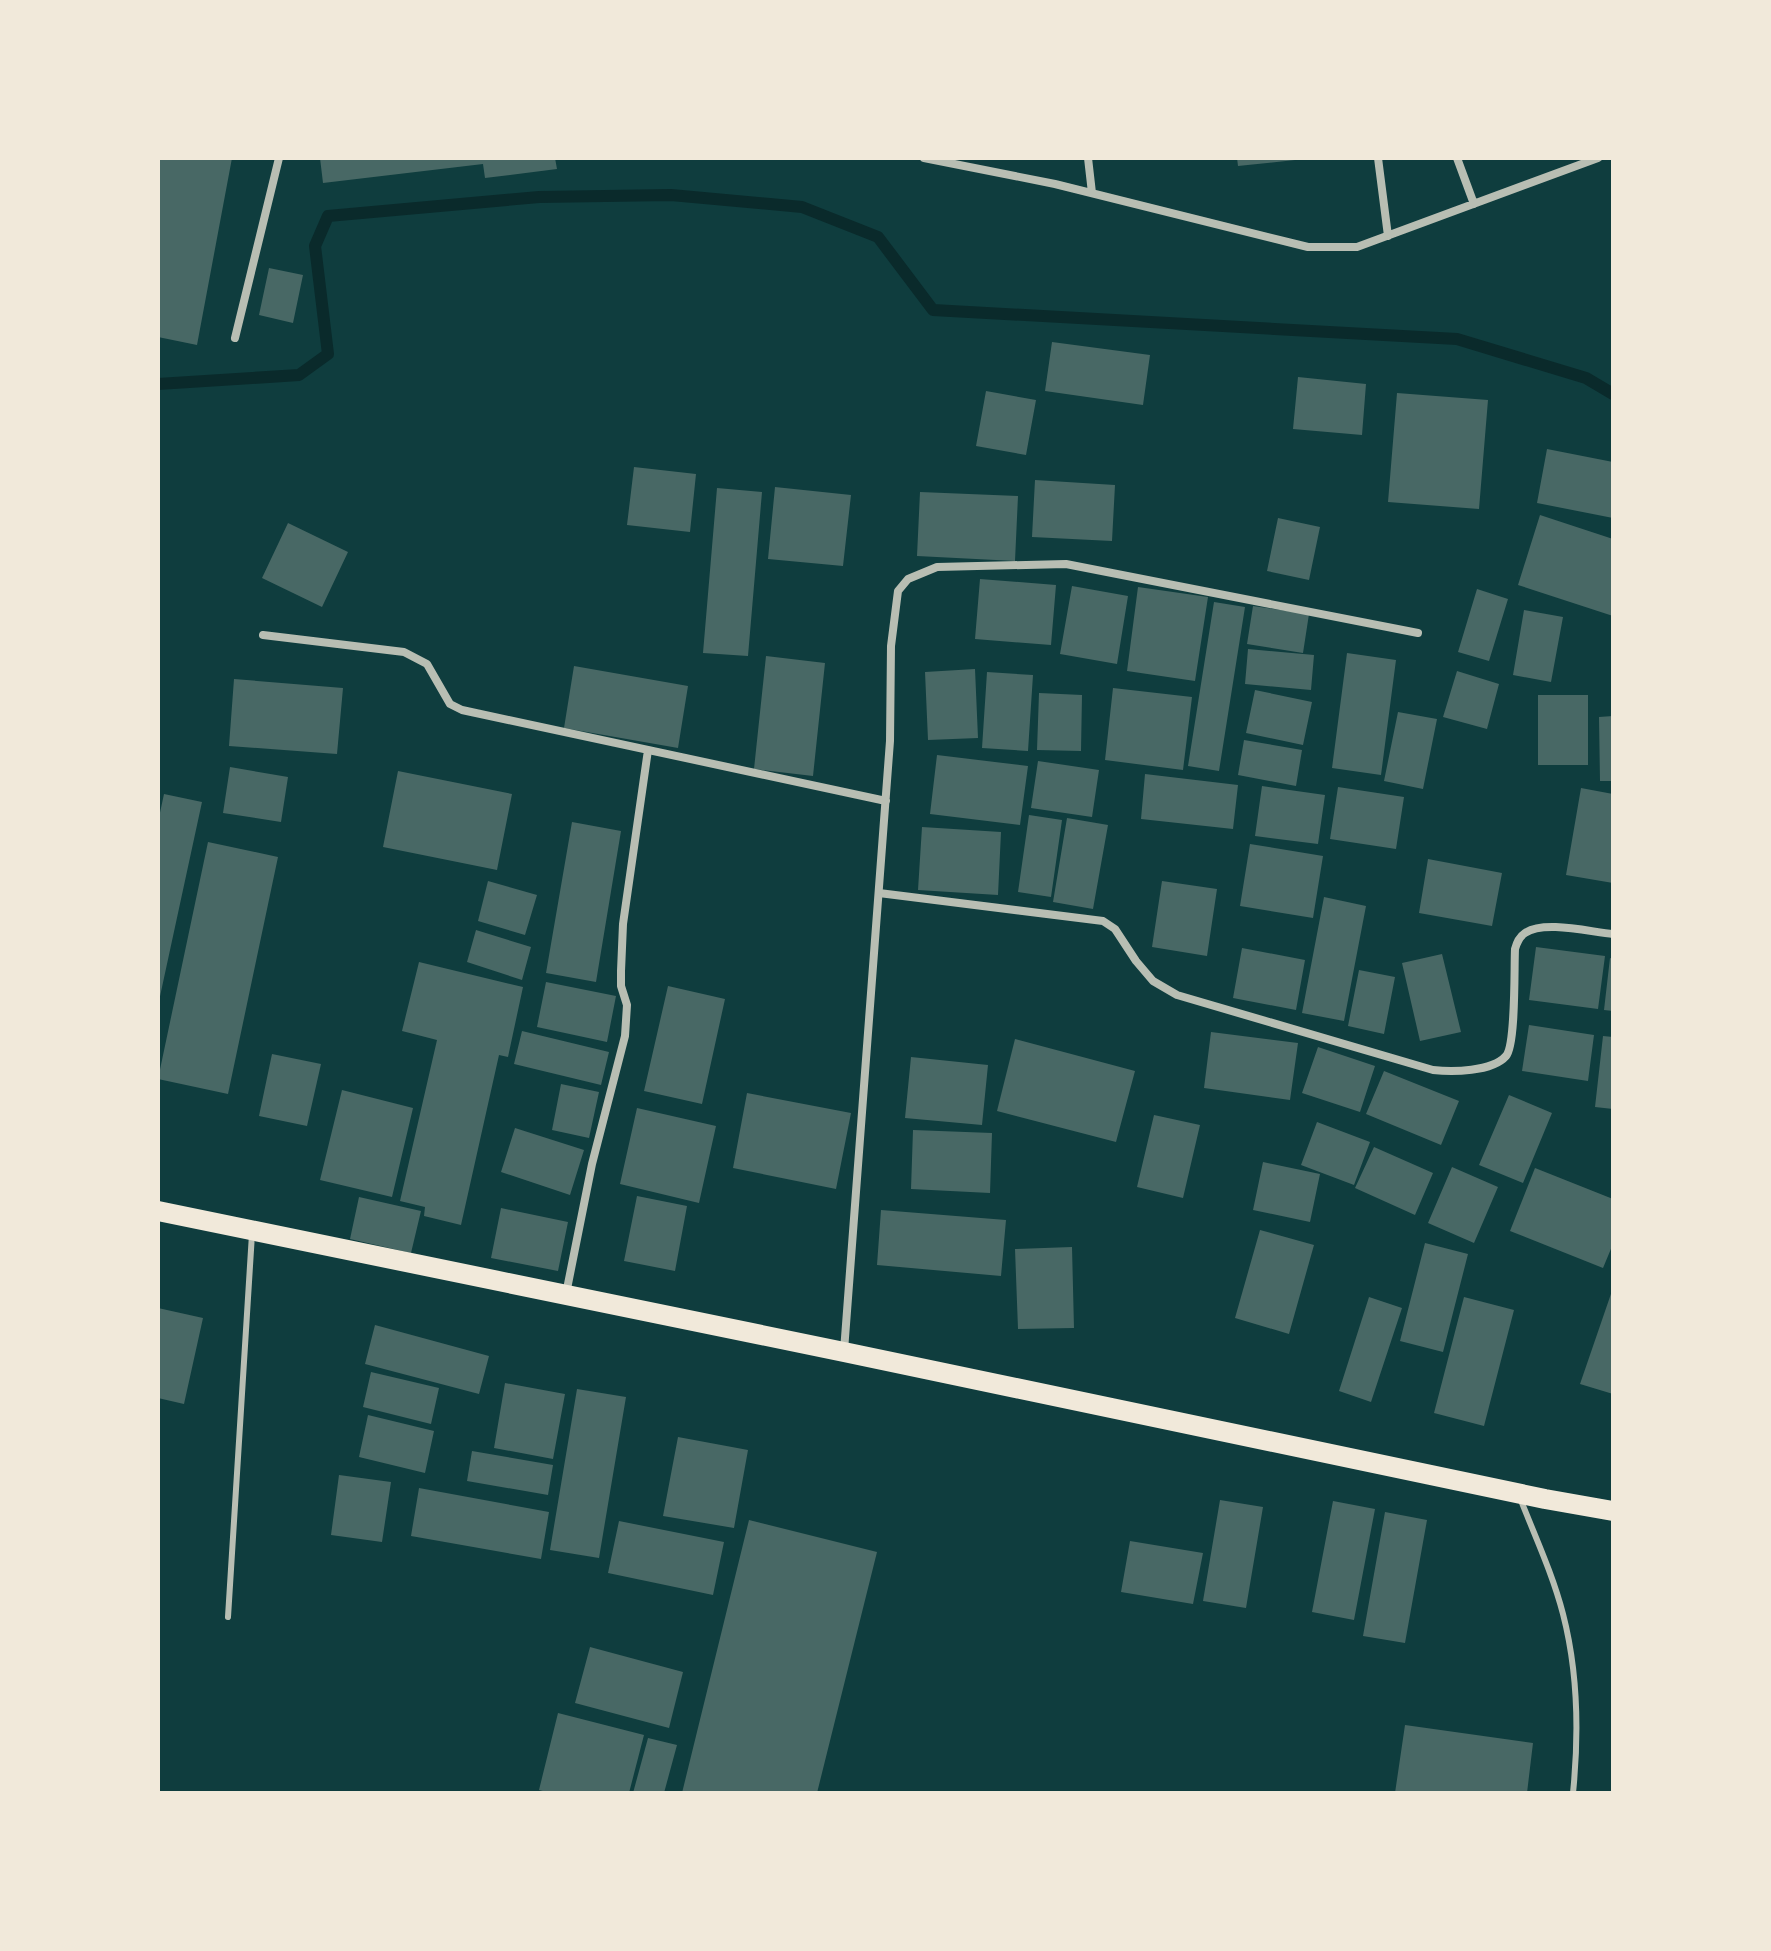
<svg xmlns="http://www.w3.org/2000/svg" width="1771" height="1951" viewBox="0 0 1771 1951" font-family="Roboto,sans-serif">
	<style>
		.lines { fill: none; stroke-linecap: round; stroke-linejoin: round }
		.stream { stroke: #0a2a2b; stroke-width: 12 }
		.building { fill: #486865 }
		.service { stroke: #b8beb3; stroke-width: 6 }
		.minor { stroke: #b8beb3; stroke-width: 8 }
		.primary { stroke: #f1e9da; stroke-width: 20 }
	</style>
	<rect width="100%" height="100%" fill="#0f3d3e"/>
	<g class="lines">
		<!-- stream -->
		<path class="stream" d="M158,384l141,-9 29,-21 -13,-108 13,-30 211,-19 132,-2 131,12 76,30 55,73 524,29 129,39 27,16"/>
	</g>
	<!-- building -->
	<path class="building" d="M160,158h72l-35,187 -39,-8v-170z
		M320,158h235l2,11 -72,9 -2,-14 -160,19z
		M1237,158h58v2l-57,6z
		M269,268l34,7 -10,48 -34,-8z
		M1052,342l98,13 -7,50 -98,-14z
		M1298,377l68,7 -4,51 -69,-6z
		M986,391l50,9 -10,55 -50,-9z
		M1397,393l91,7 -9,109 -91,-7z
		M1547,449l66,13v56l-76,-15z
		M634,467l62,7 -6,58 -63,-7z
		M1035,480l80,5 -3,56 -80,-4z
		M775,487l76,8 -8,71 -75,-7z
		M717,488l45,4 -14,164 -45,-3z
		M920,492l98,4 -3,65 -98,-5z
		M1540,515l73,24v77l-95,-31z
		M1278,518l42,9 -11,53 -42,-9z
		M288,523l60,29 -26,55 -60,-29z
		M980,579l76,6 -5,60 -76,-6z
		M1072,586l56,10 -11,68 -57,-10z
		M1138,587l70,10 -13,84 -68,-10z
		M1477,589l31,10 -19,62 -31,-9z
		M1214,602l31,5 -26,164 -31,-5z
		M1253,606l56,8 -6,39 -56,-9z
		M1524,610l39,7 -12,65 -38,-7z
		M1248,649l66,6 -3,35 -66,-6z
		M1347,653l49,7 -15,115 -49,-7z
		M766,656l59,7 -12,113 -59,-7z
		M574,666l114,20 -10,62 -114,-20z
		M975,669l3,69 -50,2 -3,-68z
		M1457,671l42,13 -12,45 -44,-12z
		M987,672l46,3 -5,76 -46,-3z
		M234,679l109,9 -6,66 -108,-8z
		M1113,688l79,9 -9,73 -78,-10z
		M1255,690l57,12 -9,43 -57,-12z
		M1039,693l43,2 -1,56 -44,-1z
		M1538,695h50v70h-50z
		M1398,712l39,7 -14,70 -39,-8z
		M1613,716v65h-13l-1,-64z
		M1244,740l58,10 -6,36 -58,-11z
		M937,755l91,11 -8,59 -90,-11z
		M1038,761l61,9 -7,47 -61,-9z
		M230,767l58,10 -7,45 -58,-9z
		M398,771l114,23 -15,76 -114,-23z
		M1145,774l93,11 -5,44 -92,-10z
		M1262,786l63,9 -7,49 -63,-8z
		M1338,787l66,10 -8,52 -66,-10z
		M1581,788l32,6v89l-47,-8z
		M164,794l38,8 -43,199 -1,-179z
		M1029,815l33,5 -11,77 -33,-5z
		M1067,818l41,7 -15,84 -40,-7z
		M572,822l49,9 -25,151 -50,-9z
		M922,827l79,5 -3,63 -80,-5z
		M208,842l70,15 -50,237 -70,-15z
		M1250,844l73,12 -10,62 -73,-12z
		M1428,859l74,14 -10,53 -73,-13z
		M488,881l49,14 -12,40 -47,-14z
		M1162,881l55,8 -10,67 -55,-9z
		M1324,897l42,9 -22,115 -42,-8z
		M476,930l55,17 -9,33 -55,-18z
		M1536,947l69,9 -7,53 -69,-9z
		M1242,948l63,12 -9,50 -63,-12z
		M1442,954l19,78 -41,9 -18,-78z
		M1610,958l3,1v52l-9,-1z
		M419,962l104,25 -15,70 -9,-2 -38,170 -37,-9 1,-9 -25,-6 37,-161 -35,-9z
		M1359,970l36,7 -11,57 -36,-8z
		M546,982l70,14 -9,46 -70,-15z
		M668,986l57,13 -23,105 -58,-13z
		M1529,1025l65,10 -6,46 -66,-10z
		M522,1031l87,21 -8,33 -87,-21z
		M1211,1032l87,11 -8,57 -86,-12z
		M1603,1036l10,1v72l-18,-2z
		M1015,1039l120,32 -19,71 -119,-31z
		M1318,1047l57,19 -15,46 -58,-19z
		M272,1054l49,10 -14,62 -48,-10z
		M911,1057l77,8 -6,60 -77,-7z
		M1384,1071l75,30 -18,44 -75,-31z
		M561,1084l38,8 -10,46 -37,-8z
		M342,1090l71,18 -21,89 -72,-17z
		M747,1093l104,20 -15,76 -103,-21z
		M1509,1095l43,18 -29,70 -44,-18z
		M637,1108l79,18 -17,77 -79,-19z
		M1154,1115l46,10 -17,73 -46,-11z
		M1317,1122l53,20 -16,43 -53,-20z
		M515,1128l69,22 -14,45 -69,-23z
		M913,1130l79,3 -2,60 -79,-4z
		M1374,1147l59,26 -18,42 -60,-27z
		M1263,1162l57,12 -10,48 -57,-12z
		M1452,1167l46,20 -24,56 -46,-20z
		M1535,1168l78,31v45l-10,24 -93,-37z
		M637,1196l50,10 -12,65 -51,-10z
		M359,1197l62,14 -10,42 -61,-14z
		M501,1208l67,14 -10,49 -67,-13z
		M881,1210l125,10 -5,56 -124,-11z
		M1260,1230l54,15 -25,89 -54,-16z
		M1425,1243l43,11 -25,98 -43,-11z
		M1072,1247l2,81 -56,1 -3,-80z
		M1613,1288v106l-33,-10z
		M1369,1297l33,11 -31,94 -32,-11z
		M1464,1297l50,13 -30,116 -50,-13z
		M158,1308l45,10 -19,86 -26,-6z
		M375,1325l114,31 -10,38 -114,-30z
		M371,1372l68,16 -8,36 -68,-17z
		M505,1383l60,11 -12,65 -59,-11z
		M577,1389l49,8 -27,161 -49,-8z
		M368,1415l66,16 -9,42 -66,-16z
		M678,1437l70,13 -14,78 -71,-12z
		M472,1451l81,14 -5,30 -81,-14z
		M339,1475l52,7 -9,60 -51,-7z
		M419,1488l130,24 -8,47 -130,-23z
		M1220,1500l43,7 -17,101 -43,-7z
		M1333,1501l42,8 -21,111 -42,-8z
		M1385,1512l42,8 -22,123 -42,-7z
		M749,1520l128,32 -60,241h-135z
		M619,1521l105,21 -11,53 -105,-22z
		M1130,1541l73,12 -10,51 -72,-12z
		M590,1647l93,25 -14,56 -94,-25z
		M558,1713l86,22 -15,58h-79l-11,-3z
		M1405,1725l128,18 -6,50h-132z
		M648,1738l29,7 -13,48h-31z"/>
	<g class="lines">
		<!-- service -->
		<path class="service" d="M1520,1498c15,38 33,77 43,116 15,58 16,120 10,179
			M228,1617l24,-383"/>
		<!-- minor -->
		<path class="minor" d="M924,158l131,26 253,63h49l241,-89
			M1088,158l4,35
			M1378,158l10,78
			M1457,158l17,46
			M235,338l44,-180
			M263,635l141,17 23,12 23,40 12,6 424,91
			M879,893l224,28 12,8 21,32 17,20 24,14 256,75c19,2 59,2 73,-14 10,-11 8,-88 9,-107 2,-7 4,-12 10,-16 19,-13 65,-1 88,1
			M566,1294l26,-130 33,-128 2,-31 -6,-19v-15l2,-47 25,-174
			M844,1351l46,-610 1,-95 7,-55 10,-12 29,-12 129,-3 352,69"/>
		<!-- primary -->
		<path class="primary" d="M158,1211l686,141 701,147 68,12"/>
	</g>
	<!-- border -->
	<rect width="1771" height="1951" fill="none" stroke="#f1e9da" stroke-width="320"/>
</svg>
